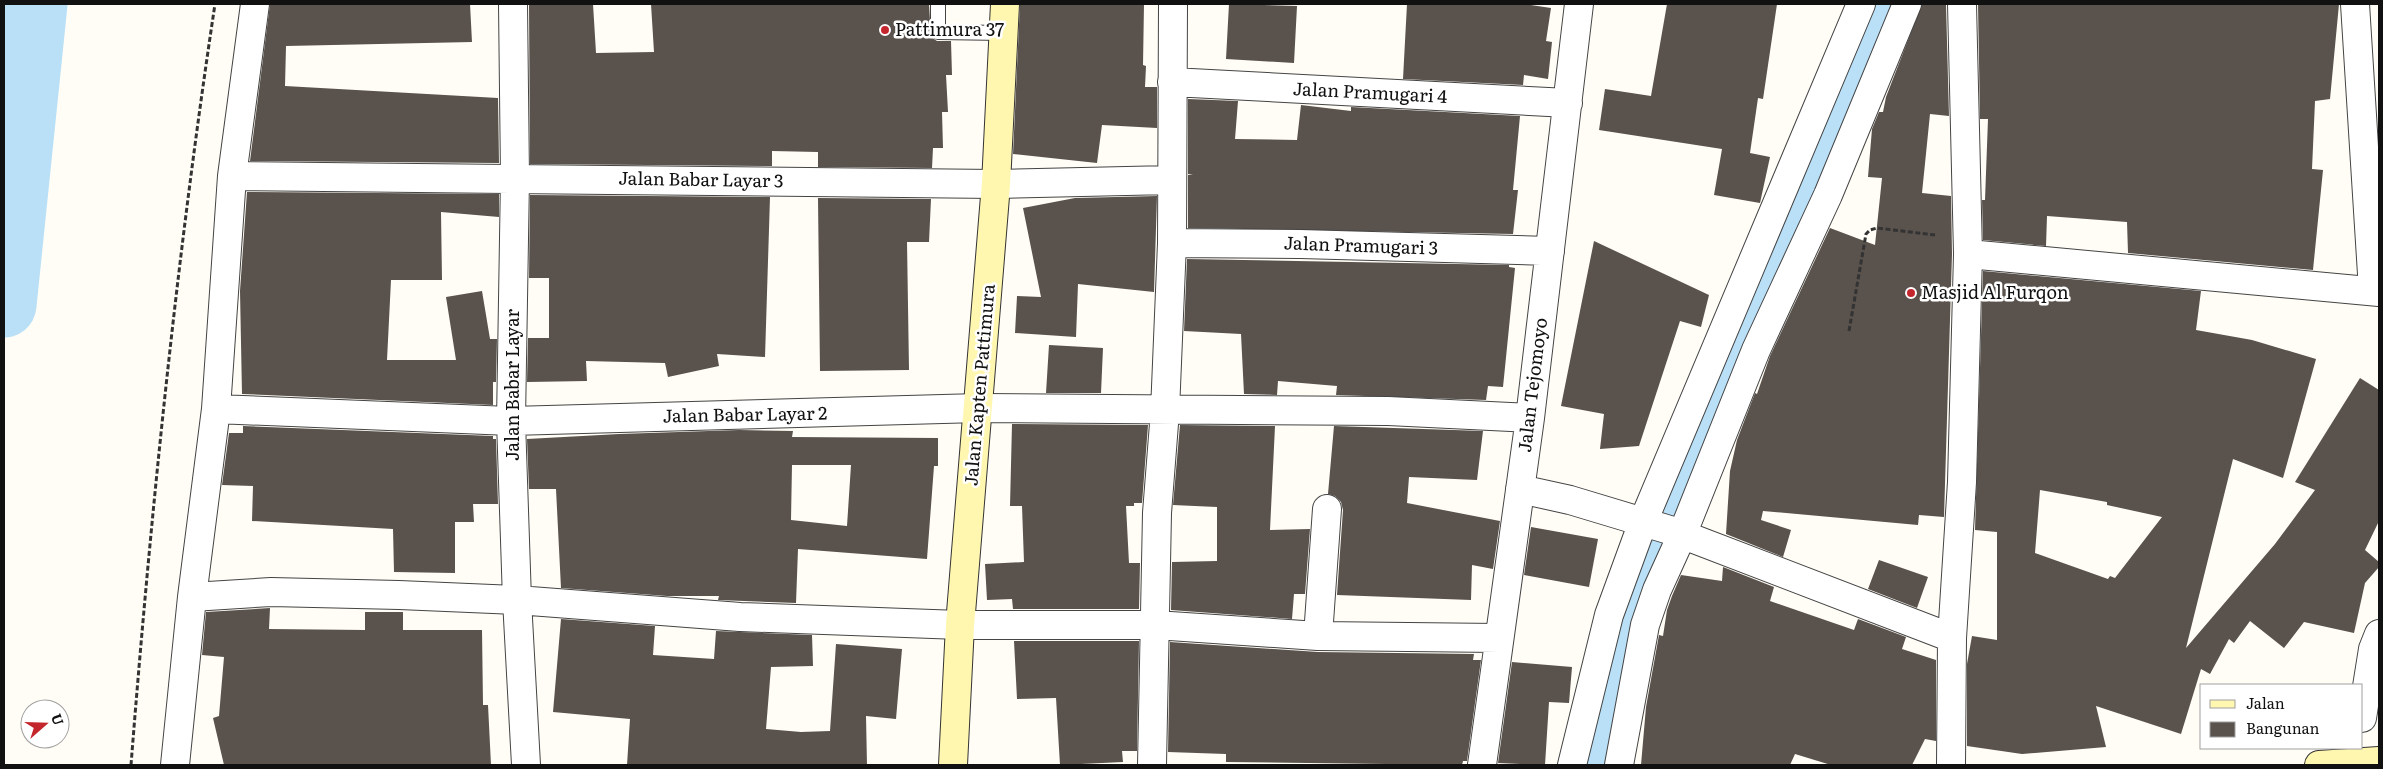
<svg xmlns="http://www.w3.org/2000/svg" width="2383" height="769" viewBox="0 0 2383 769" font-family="Literata,serif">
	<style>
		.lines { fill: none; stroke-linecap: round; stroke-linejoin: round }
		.canal { stroke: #b9e0f7; stroke-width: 38 }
		.river { stroke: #b9e0f7; stroke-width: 65 }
		.building { fill: #5a524d; fill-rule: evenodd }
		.lane-casing { stroke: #444; stroke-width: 16 }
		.street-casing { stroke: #444; stroke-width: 30 }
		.secondary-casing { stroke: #333; stroke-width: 30 }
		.path { stroke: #333; stroke-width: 3; stroke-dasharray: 5 2.5; stroke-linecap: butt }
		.lane { stroke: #fff; stroke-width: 14 }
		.street { stroke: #fff; stroke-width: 28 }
		.secondary { stroke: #fff6b0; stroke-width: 28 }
		.poi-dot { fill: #c4262e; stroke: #fff; stroke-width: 2 }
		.labels { text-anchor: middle; stroke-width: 5; stroke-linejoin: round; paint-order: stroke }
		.poi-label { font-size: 18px; fill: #111; stroke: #fff; text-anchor: start }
		.street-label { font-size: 18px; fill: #111; stroke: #fff }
	</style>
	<rect width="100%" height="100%" fill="#fffdf5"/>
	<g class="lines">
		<!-- canal -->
		<path class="canal" d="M1597,765l25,-157 262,-604"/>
		<!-- river -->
		<path class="river" d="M4,305l31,-301"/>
	</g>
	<!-- building -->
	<path class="building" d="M270,4h200l2,38 -186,4 -1,40 213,12 1,65 -249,-2z
		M529,4h64l3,49 58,-1 -3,-48h278l2,33 6,4h14l1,34h-6l2,37h-6l1,36h-10l-1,20 -114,-1v-15l-46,-1v15l-242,-2z
		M1020,4h124l-1,61 3,1 -1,21h12v41l-55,-3 -5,38 -84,-9z
		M1229,4l68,2 -3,57 -68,-4z
		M1407,4h117l27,4 -5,33 6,1 -4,37 -24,-4 -1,10 -120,-6z
		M1667,4h110l-14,95 -5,-1 -8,55 20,4 -10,46 -46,-8 8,-46 -123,-19 6,-41 46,7z
		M1922,4h24l3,112 -19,-2 -8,79 29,3 1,58 -8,263 -25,-2 -1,10 -155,-14 -2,9 30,10 -8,27 -57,-23 4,-63 7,-31 18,-47 2,1 13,-38 60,-128 45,17 7,-67 -14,-1 4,-48 7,-17h4l3,-15z
		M1978,4h361l-9,95 -15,2 -3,68 11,1 -10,100 -185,-17 -1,-31 -80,-6 -1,30 -63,-6 -1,-40h3l3,-81h-8z
		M1188,99l50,2 -3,38 62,1 4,-35 50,6v-4l169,9 -7,74h5l-5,44 -325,-6v-53l5,-1h-5z
		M247,192l252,2v23l-58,-5 1,68h-51l-4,80h69l-10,-63 36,-6 8,48h7l-1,43h-3v23l-251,-11 -2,-103z
		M530,195l240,2 -5,160 -48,-3 2,12 -51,11 -3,-14 -79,-2 1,20 -60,1 1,-44h21v-60h-20z
		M1157,196l-3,96 -76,-8 -2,53 -61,-4 2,-37 24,1 -18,-89 52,-10z
		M818,198l113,1 -2,43h-22l2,128 -89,1z
		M1594,241l115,54 -8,32 -21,-6 -41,125 -39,3 4,-35 -43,-8z
		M1187,259l322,6v2l6,1 -12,119 -15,-1 -2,14 -150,-5 1,-9 -59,-5 -1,14 -33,-1 -3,-60 -57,-3z
		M1983,271l218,20 -5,39 56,10 64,19 -33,119 -50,-19 -47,189 89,-104 40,-54 -20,-8 65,-104 19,12v131l-14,29 14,12v5l-14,16 -11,50 -50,-11 -20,26 -34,-27 -16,22 -5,-4 -19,35 -9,-5 -20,65 -85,-28 10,41 -84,7 -55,-8v-82l5,-28 25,4v-108l-22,-2zM2040,490l67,12v3l55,12 -47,61 -5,-2 -2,3 -73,-26z
		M1049,345l54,3 -2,45h-55z
		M1012,424l136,1 -6,78h-8v3h-8l3,57h11l-1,46h-126l-1,-10 -25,1 -2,-36 39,-2 -2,-56h-12z
		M1180,425l95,1 -5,104 40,-1 -5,65h-11l-2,25 -121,-9 1,-48 45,-1v-54l-44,-2z
		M243,426l250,10v3h3l2,65h-25l1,18h-19v51l-61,-1 -1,-43 -141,-8 1,-35 -31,-1 7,-52h14z
		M1334,426l149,5 -6,49 -68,-3 -2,26 93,18 -7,48 -21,-4 -1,35 -134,-5 6,-85 -2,-8 -6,-6 -7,-2z
		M739,430l54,1 -1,6 146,1v28h-4l-7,93 -129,-10 -2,54 -78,-3 1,-4h-52l-106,-8 -5,-99h-27l-2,-50 92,-5zM792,465h59l-4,61 -56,-6z
		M1531,527l67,12 -9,48 -65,-12z
		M1879,560l49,17 -11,31 -49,-19z
		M1723,567l51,20 -4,14 84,29 4,-11 48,18 -4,12 34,11v81l-11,-2 -13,26h-81l-36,-11 -5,11h-149l5,-58 13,-72 4,1 4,-26 5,-14 9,-21 41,6z
		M270,608l-1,21 96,1v-18h38v18h79l1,75h5l3,60h-267l-11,-47 6,-2 5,-59 -22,-2 4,-43z
		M561,619l94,7 -2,29 61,4 2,-28 96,4 1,31 -42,1 -5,62 35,3 29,-1 6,-87 66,5 -6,70 -30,-3 1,49h-240l3,-46 -77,-7z
		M1014,641h125l-2,110h-15l1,11 -63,3 -4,-67 -39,1z
		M1170,642l148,10 156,2 -1,6h8l-14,101h-4l-1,4 -236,-3v-8l-58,-2z
		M1512,662l60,5 -3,36 -20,-1 -4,63 -47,-2z"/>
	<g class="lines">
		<!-- lane casing -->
		<g class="lane-casing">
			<path id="lane" d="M938,4v28l65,1"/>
		</g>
		<!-- street casing -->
		<g class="street-casing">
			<path id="street" d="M513,4l2,174 -4,243 6,179 9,165
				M2355,4l18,286
				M1172,82l396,21
				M232,176l764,8 174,-4
				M1172,243l128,1 250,7
				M1968,254l411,38
				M216,409l295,12 468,-13 409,3 142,7
				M1520,489l50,11 103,31 279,107
				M192,597l79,-5 128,3 118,5 223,17 220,8h195l163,11 180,2
				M1318,636l9,-127
				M2362,718l11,-69 6,-15
				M175,765l17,-168 24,-188 16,-233 23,-172
				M1152,765l5,-252 8,-102 7,-168 1,-239
				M1482,765l48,-347 49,-414
				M1572,765l37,-150 34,-93 218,-518
				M1619,765l26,-140 12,-35 25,-55 74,-185 72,-155 79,-191
				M1951,765l1,-127 10,-156 6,-228 -6,-250"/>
		</g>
		<!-- secondary casing -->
		<g class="secondary-casing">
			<path id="secondary" d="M953,765l7,-140 36,-441 9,-180
				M2319,765l60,-4"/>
		</g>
		<!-- path -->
		<path class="path" d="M1849,331l17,-97 4,-4 7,-2 58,7
			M131,765c20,-254 46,-509 84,-761"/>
		<!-- lane -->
		<use href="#lane" class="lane"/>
		<!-- street -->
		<use href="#street" class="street"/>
		<!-- secondary -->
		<use href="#secondary" class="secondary"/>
	</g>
	<!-- markers -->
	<g class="poi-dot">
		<circle cx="885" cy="30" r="5"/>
		<circle cx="1911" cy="293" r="5"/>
	</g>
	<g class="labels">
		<!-- poi labels -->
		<g class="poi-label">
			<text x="895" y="36">Pattimura 37</text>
			<text x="1921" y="299">Masjid Al Furqon</text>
		</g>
		<!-- street labels -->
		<g class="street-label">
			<text transform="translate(1370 93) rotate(3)" y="6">Jalan Pramugari 4</text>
			<text transform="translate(701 180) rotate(1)" y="6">Jalan Babar Layar 3</text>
			<text transform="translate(1361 246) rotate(2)" y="6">Jalan Pramugari 3</text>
			<text transform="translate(513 385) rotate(-90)" y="6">Jalan Babar Layar</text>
			<text transform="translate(980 385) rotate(-85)" y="6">Jalan Kapten Pattimura</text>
			<text transform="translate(1533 385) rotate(-83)" y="6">Jalan Tejomoyo</text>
			<text transform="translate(745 415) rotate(-1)" y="6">Jalan Babar Layar 2</text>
		</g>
	</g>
	<!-- border -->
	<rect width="2383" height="769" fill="none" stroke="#111111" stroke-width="10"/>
	<!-- legend -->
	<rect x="2200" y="684" width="162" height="65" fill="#ffffff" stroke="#a0a0a0"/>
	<rect x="2210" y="700" width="25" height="8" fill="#fff6b0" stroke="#a0a0a0"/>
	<text x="2246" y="709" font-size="15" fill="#111111">Jalan</text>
	<rect x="2210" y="722" width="25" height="15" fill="#5a524d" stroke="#a0a0a0"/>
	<text x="2246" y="734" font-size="15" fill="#111111">Bangunan</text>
	<!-- north arrow -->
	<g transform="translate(45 724) rotate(70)"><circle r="24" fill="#ffffff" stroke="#a0a0a0"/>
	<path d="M0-4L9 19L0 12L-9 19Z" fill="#c4262e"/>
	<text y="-8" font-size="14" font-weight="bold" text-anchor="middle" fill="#111111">U</text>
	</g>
</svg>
